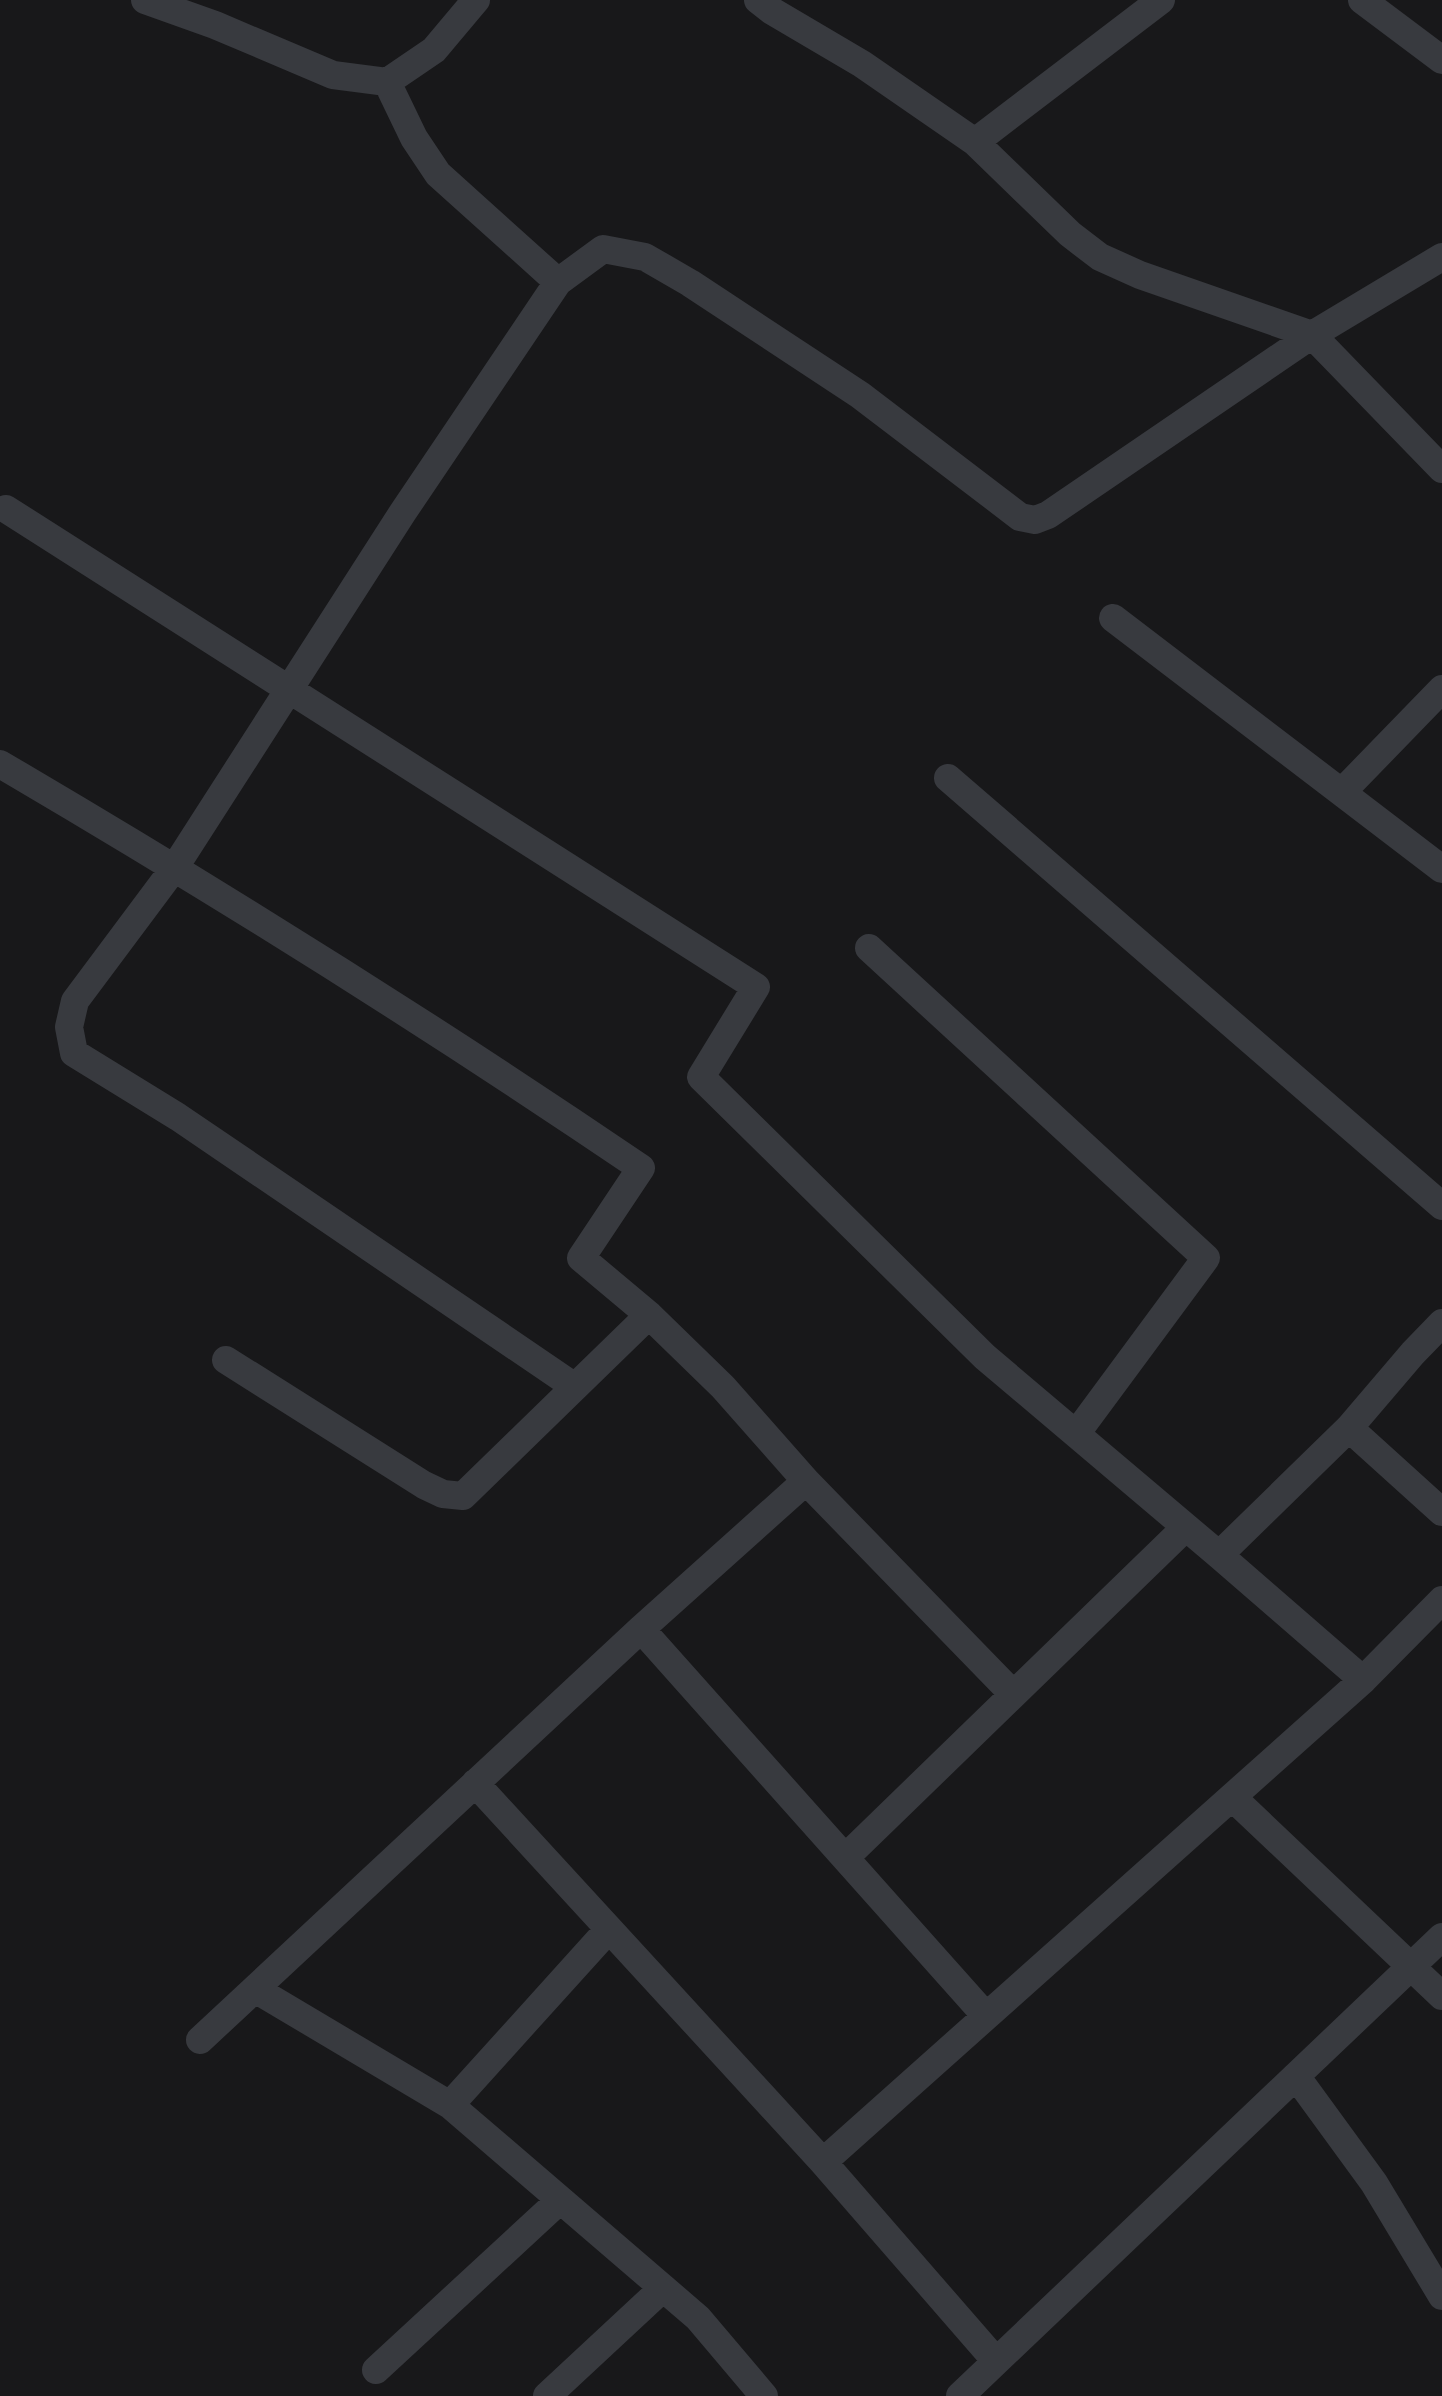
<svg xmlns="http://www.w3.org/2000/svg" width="1442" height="2396" viewBox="0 0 1442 2396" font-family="'Varela Round',sans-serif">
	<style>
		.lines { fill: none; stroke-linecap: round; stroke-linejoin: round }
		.street { stroke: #383a3f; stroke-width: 28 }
	</style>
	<rect width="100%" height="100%" fill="#18181a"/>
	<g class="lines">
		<!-- street -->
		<path class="street" d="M145,0l70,25 118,50 54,7 47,-32 42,-50
			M758,0l14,11 90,53 113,78 95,92 30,23 40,18 172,60 130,134
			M1362,0l80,60
			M387,82l27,56 24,36 120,108
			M975,142l186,-142
			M6,509l750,478 -55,90 284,280 234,198 144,125
			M1113,618l329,251
			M0,764c218,128 432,262 641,404l-60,90 68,57 74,72 83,94 207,213
			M948,778l494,428
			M1342,792l100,-103
			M869,948l337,310 -130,176
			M649,1315l-74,72 -397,-270 -104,-64 -5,-26 6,-26 100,-134 228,-355 155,-230 45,-33 42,8 45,26 170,112 160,122 15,3 13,-5 264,-180 130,-78
			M226,1360l198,125 19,9 20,2 112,-109
			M1349,1428l93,84
			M1219,1555l130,-127 64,-75 29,-30
			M641,1629l345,387
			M475,1783l348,379 173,199
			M1232,1797l210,199
			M846,1857l340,-330
			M255,1989l195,116 248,213 66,78
			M200,2040l441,-411 165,-148
			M1296,2076l78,107 68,113
			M450,2105l159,-176
			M823,2162l540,-482 79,-80
			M376,2370l183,-169
			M547,2396l115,-107
			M960,2396l482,-459"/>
	</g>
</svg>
